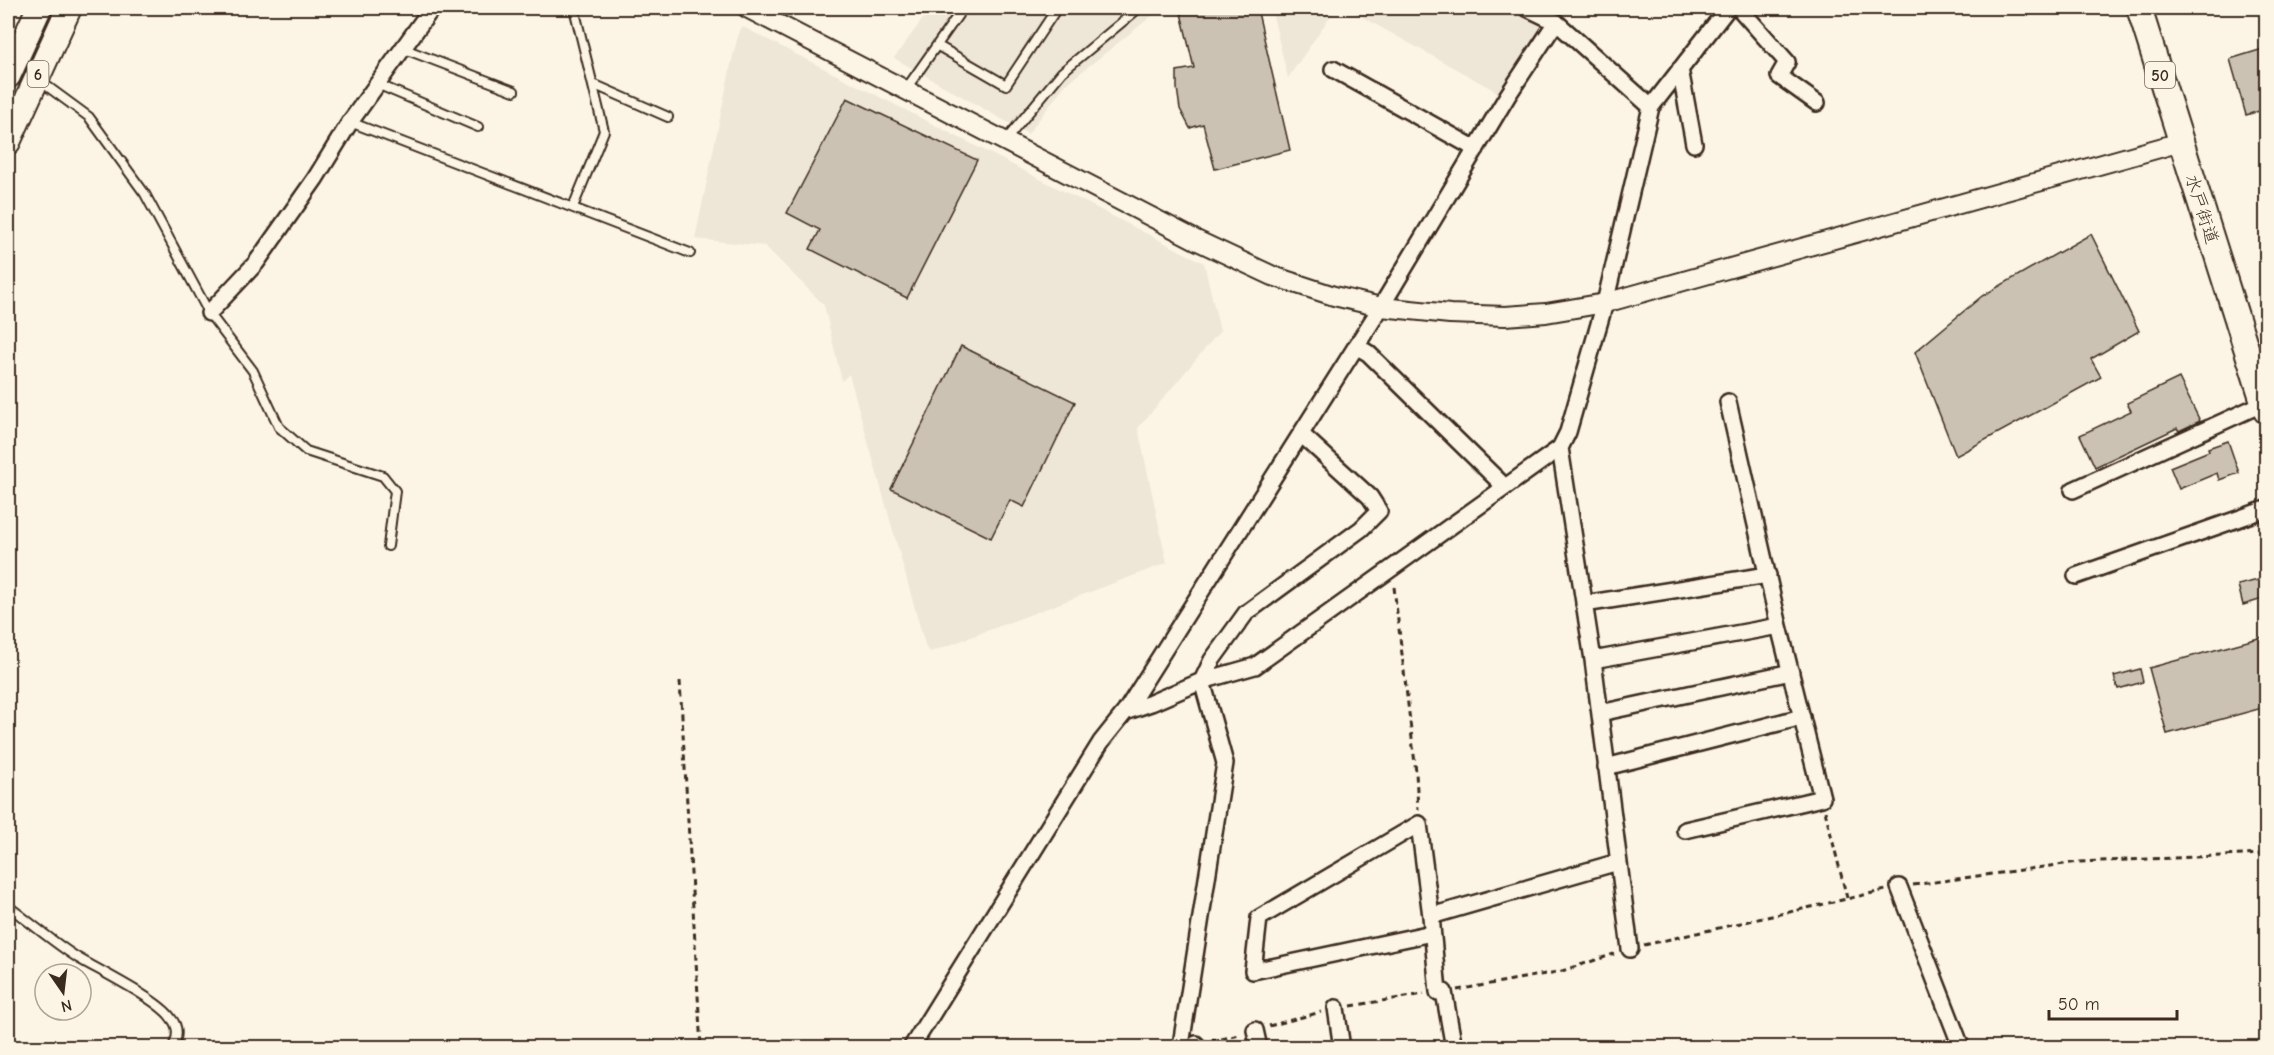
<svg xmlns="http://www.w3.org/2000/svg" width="2274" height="1055" viewBox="0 0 2274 1055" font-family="'Comic Neue','Klee One',sans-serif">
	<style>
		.built { fill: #eee6d6 }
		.building { fill: #ccc2b3; stroke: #3b2a1e; stroke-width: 1.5 }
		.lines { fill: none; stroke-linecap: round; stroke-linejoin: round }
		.service-casing { stroke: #3b2a1e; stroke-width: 12 }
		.minor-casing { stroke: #3b2a1e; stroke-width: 20 }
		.tertiary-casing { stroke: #3b2a1e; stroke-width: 22 }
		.primary-casing { stroke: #3b2a1e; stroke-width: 28 }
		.trunk-casing { stroke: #3b2a1e; stroke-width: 28 }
		.path { stroke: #3b2a1e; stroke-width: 3; stroke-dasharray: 6 4.5; stroke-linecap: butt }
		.service { stroke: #fcf5e5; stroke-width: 8 }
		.minor { stroke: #fcf5e5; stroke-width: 15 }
		.tertiary { stroke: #fcf5e5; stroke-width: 18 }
		.primary { stroke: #fcf5e5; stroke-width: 24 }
		.trunk { stroke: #fcf5e5; stroke-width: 24 }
		.labels { text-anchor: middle; stroke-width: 5; stroke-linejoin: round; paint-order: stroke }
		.shield { fill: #fcf5e5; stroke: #75675a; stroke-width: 1.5 }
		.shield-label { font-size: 16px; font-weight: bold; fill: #3b2a1e }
		.street-label { font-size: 18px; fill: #3b2a1e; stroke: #fcf5e5 }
	</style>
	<rect width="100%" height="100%" fill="#fcf5e5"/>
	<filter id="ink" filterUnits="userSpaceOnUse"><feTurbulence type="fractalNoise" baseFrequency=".0167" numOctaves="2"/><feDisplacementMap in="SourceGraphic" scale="12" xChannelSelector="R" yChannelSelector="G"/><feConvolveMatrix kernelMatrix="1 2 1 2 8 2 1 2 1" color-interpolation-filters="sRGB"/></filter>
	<g filter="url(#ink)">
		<!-- built -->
		<path class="built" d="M931,8h231l-97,77 -37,49 -134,-76z
			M1271,8h65l-48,70z
			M1346,8h167l29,16 -41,70z
			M741,26l463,237 16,68 -82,97 29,135 -228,86 -9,3 -4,-4 -77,-274 -7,7 -18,-76 -59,-59 -70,-7 38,-184z"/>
		<!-- building -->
		<path class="building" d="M1205,8h52l33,142 -75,19 -12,-45 -13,4 -10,-19 -3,-21v-17l17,-3 -13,-55z
			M2266,48v61l-20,6 -16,-56z
			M847,98l130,62 -70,138 -97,-49 10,-19 -33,-17z
			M2091,234l48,97 -48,28 10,18 -145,79 -41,-104 67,-56z
			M961,346l114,56 -51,105 -14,-7 -19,38 -100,-49z
			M2179,378l21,43 -21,10 -2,-3 -82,39 -15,-32 51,-24 -4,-8z
			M2228,441l11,32 -20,7 -2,-7 -38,16 -9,-22 39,-16 -1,-3z
			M2266,578v20l-23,7 -5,-20z
			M2266,636v71l-99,27 -18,-66z
			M2140,669l3,13 -25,7 -4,-13z"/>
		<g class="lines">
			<!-- service casing -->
			<g class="service-casing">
				<path id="service" d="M938,46l68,39 51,-77
					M402,48l112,43
					M40,81l49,36 56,77 64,119 44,58 26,56 27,24 77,25 12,15 -7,55
					M377,84l101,43
					M593,84l75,33
					M906,89l57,-81
					M350,122l340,131
					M1005,141l57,-69 77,-64
					M573,207l31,-76 -30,-123
					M8,906c23,17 46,37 70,52 22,13 81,42 93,60 8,9 7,20 1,30"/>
			</g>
			<!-- minor casing -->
			<g class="minor-casing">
				<path id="minor" d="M1527,8l29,14
					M1739,8l48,54 -8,14 38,27
					M1333,69l143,80
					M1680,69l14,75
					M209,313l47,-50 59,-84 35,-57 82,-114
					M1356,346l12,7 137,134
					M1560,448l33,212 37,289
					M2073,490l191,-87
					M2076,576l190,-67
					M1584,604l184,-29
					M1593,660l186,-34
					M1125,712l26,-9 51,-22 53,-15 305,-218 8,-16 37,-129 46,-196 77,-99
					M1600,713l191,-41
					M1606,767l196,-50
					M1685,830l137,-32 -43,-172 -51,-224
					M1899,887l61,157 -10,4
					M1431,916l-12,-92 -160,94 -6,53 179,-38
					M1438,992l-7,-76 187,-54
					M1444,992l10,56
					M1336,1008l6,40
					M1255,1030l4,18
					M1196,1044l1,4
					M1181,1045l44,-282 -23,-82 10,-21 34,-47 115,-84 18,-18 -9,-14 -69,-63
					M911,1048l190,-306 24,-30 256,-405 127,-212 48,-73 95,85"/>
			</g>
			<!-- tertiary casing -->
			<g class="tertiary-casing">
				<path id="tertiary" d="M747,8l449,232 77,36 61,20 47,11 69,7 55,2 41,-3 59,-10 576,-161"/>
			</g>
			<!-- primary casing -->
			<g class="primary-casing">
				<path id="primary" d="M2139,8l127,403"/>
			</g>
			<!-- trunk casing -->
			<g class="trunk-casing">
				<path id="trunk" d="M8,76l31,-68
					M8,142l61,-134"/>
			</g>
			<!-- path -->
			<path class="path" d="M1394,587l22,185 2,38
				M680,681l21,367
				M1825,811l22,87
				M1913,885l166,-23 187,-8
				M1644,945l242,-55
				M1457,990l105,-19 52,-17
				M1351,1006l73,-12
				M1269,1026l52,-14
				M1211,1041l29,-6"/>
			<!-- service -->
			<use href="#service" class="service"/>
			<!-- minor -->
			<use href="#minor" class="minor"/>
			<!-- tertiary -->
			<use href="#tertiary" class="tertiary"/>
			<!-- primary -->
			<use href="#primary" class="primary"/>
			<!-- trunk -->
			<use href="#trunk" class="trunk"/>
		</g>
	</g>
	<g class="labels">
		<!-- shield labels -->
		<g class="shield">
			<rect x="27.5" y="61" width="21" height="26" rx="4.5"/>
			<rect x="2145" y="62" width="30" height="26" rx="4.5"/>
		</g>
		<g class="shield-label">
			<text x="38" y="80">6</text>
			<text x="2160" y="81">50</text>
		</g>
		<!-- street labels -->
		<g class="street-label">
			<text transform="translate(2202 209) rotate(72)" y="6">水戸街道</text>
		</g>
	</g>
	<!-- margin -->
	<rect width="2274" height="1055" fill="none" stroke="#fcf5e5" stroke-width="30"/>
	<rect x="15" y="15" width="2244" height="1025" fill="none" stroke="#3b2a1e" stroke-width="2" filter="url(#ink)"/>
	<!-- north arrow -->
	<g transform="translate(63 992) rotate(166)"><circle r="28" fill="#fcf5e5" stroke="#afa495" stroke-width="1.5"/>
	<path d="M0-4.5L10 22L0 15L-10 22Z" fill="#3b2a1e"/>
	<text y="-9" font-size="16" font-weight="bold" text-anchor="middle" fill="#3b2a1e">N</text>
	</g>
	<!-- scale -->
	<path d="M2049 1010v9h128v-9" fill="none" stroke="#3b2a1e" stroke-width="3"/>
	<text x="2058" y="1010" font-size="18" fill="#3b2a1e" stroke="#fcf5e5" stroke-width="4.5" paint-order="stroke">50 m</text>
</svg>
